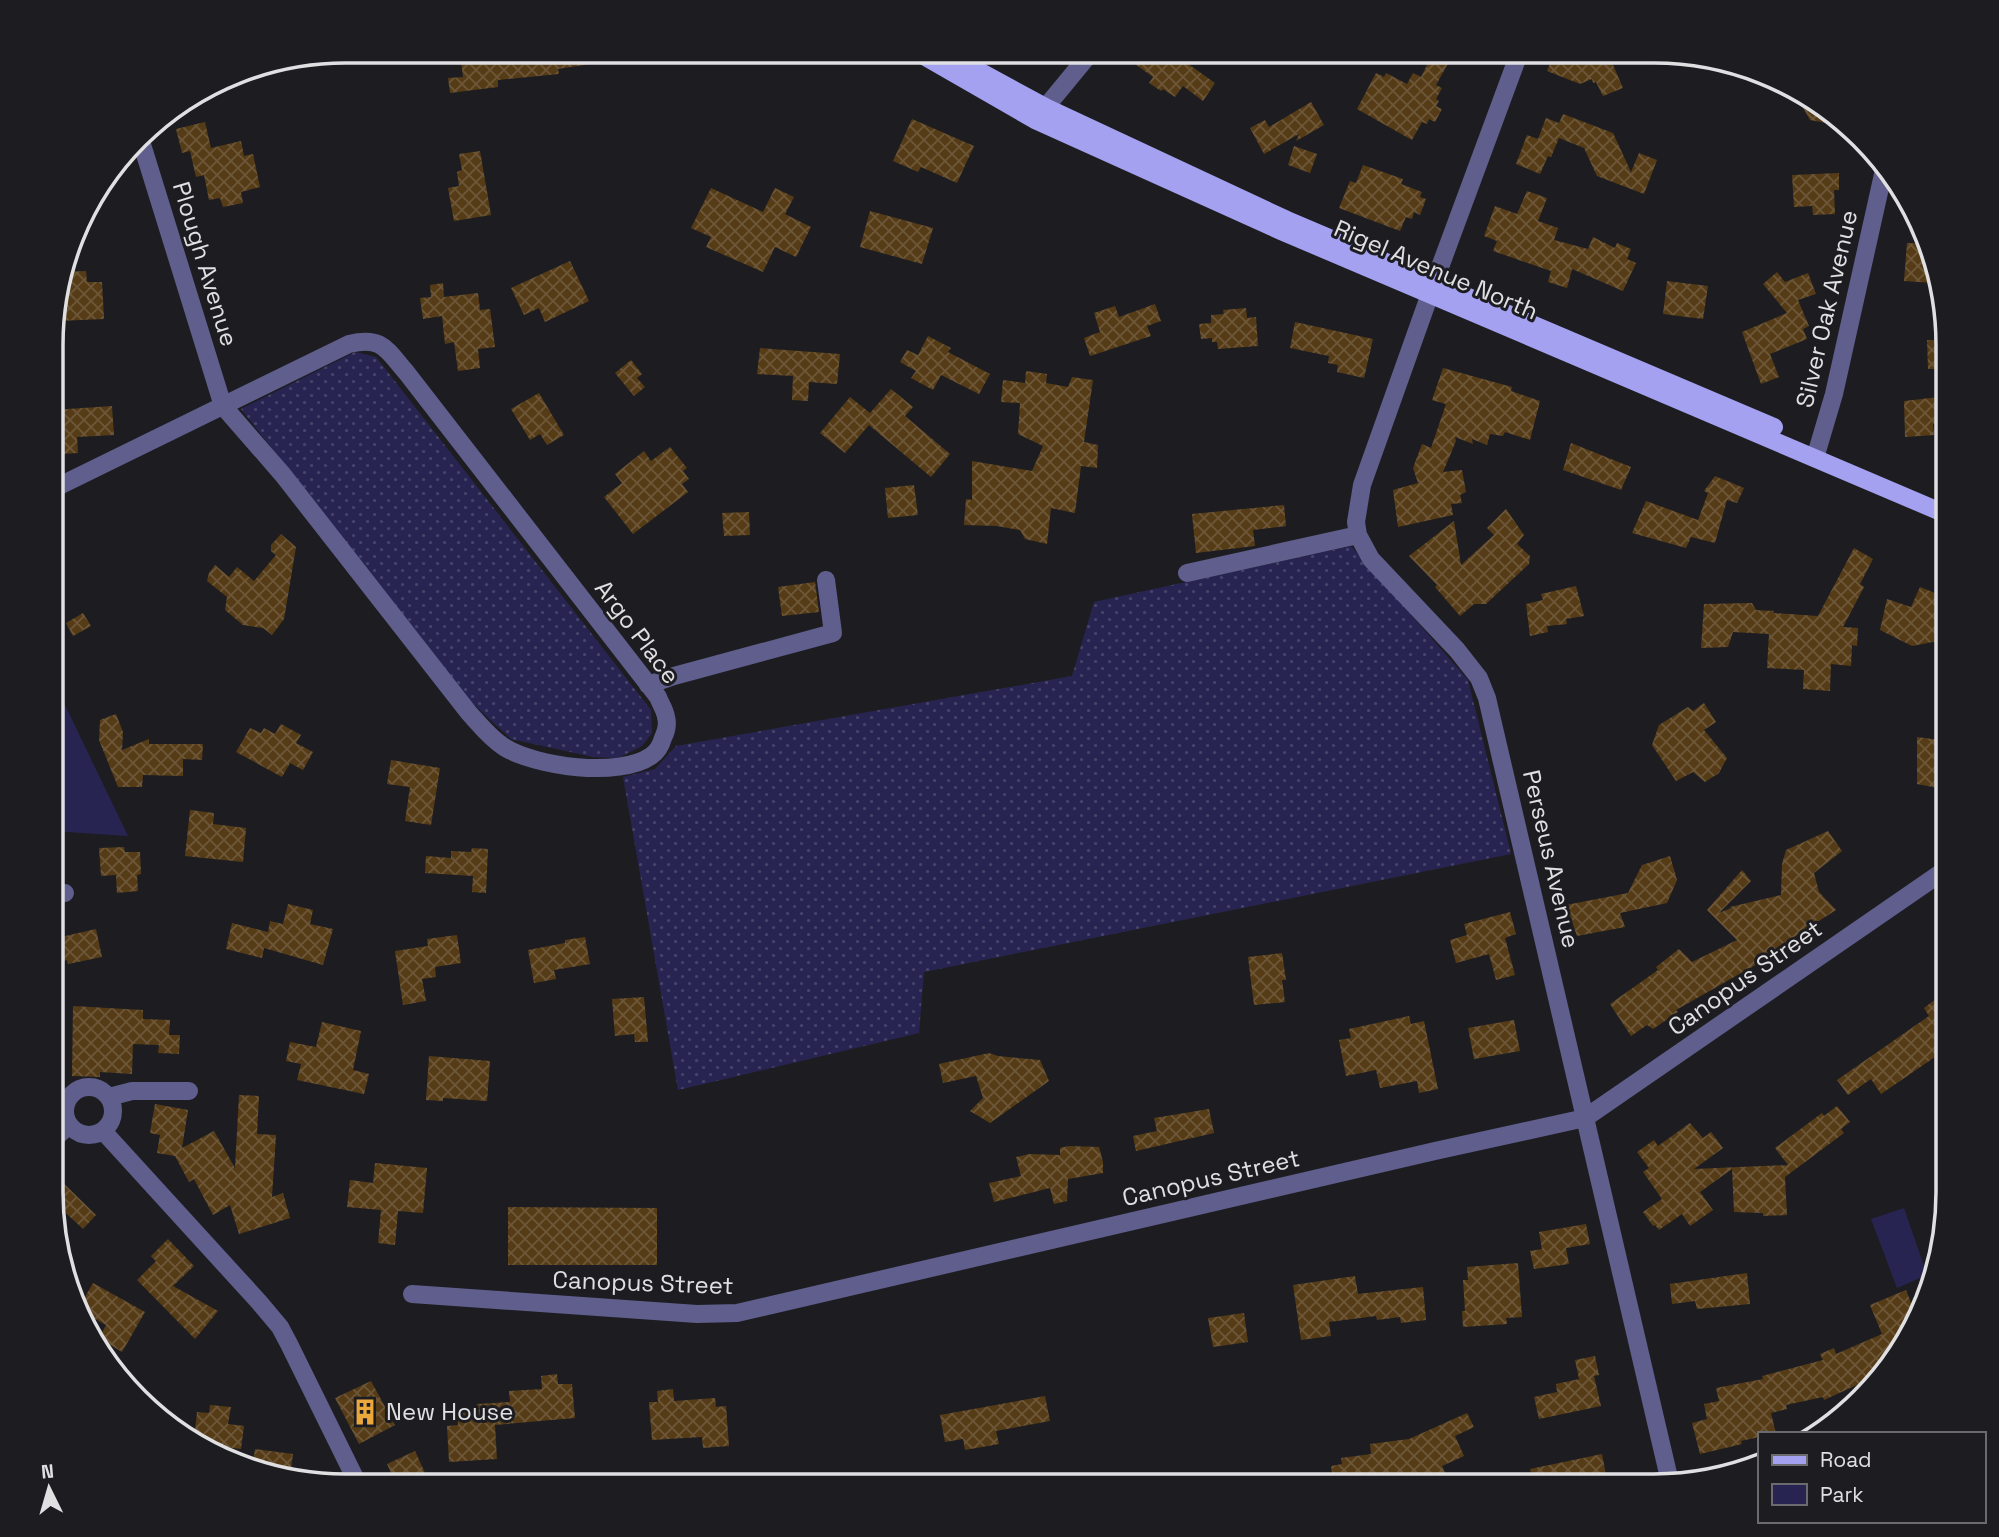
<svg xmlns="http://www.w3.org/2000/svg" width="1999" height="1537" viewBox="0 0 1999 1537" font-family="'Space Grotesk',sans-serif">
	<style>
		.grass { fill: url(#grass-dots) }
		.park { fill: #282452 }
		.building { fill: url(#building-cross-hatch) }
		.lines { fill: none; stroke-linecap: round; stroke-linejoin: round }
		.minor { stroke: #5f5e8d; stroke-width: 18 }
		.major { stroke: #a3a1f0; stroke-width: 18 }
		.labels { text-anchor: middle; stroke-width: 6; stroke-linejoin: round; paint-order: stroke }
		.street-label { font-size: 24px; fill: #e0e0e3; stroke: #1d1d21 }
		.poi-label { font-size: 24px; fill: #e0e0e3; stroke: #1d1d21; text-anchor: start }
		.rim { fill: none; stroke: #e0e0e3; stroke-width: 3.5 }
	</style>
	<defs>
		<pattern id="grass-dots" width="8" height="8" patternUnits="userSpaceOnUse" patternTransform="scale(1.75)"><rect width="8" height="8" fill="#282452"/><path d="M2 2h.1M6 6h.1" fill="none" stroke="#47446b" stroke-width="1.8" stroke-linecap="round"/></pattern>
		<pattern id="building-cross-hatch" width="8" height="8" patternUnits="userSpaceOnUse" patternTransform="scale(1.75)"><rect width="8" height="8" fill="#553b16"/><path d="M0 0l8 8M0 8l8-8" fill="none" stroke="#6d5738"/></pattern>
	</defs>
	<rect width="100%" height="100%" fill="#1d1d21"/>
	<!-- grass -->
	<path class="grass" d="M355,352l21,5 275,353 1,23 -10,13 -24,12 -25,-1 -82,-18 -39,-36 -231,-294z
		M1351,546l117,134 43,174 -587,118 -5,61 -241,57 -55,-313 32,-8 21,-23 396,-70 22,-74z"/>
	<!-- park -->
	<path class="park" d="M53,680l75,156 -76,-5z
		M1904,1208l23,67 -30,13 -26,-69z"/>
	<!-- building -->
	<path class="building" d="M503,51h119l1,8 -65,10 1,5 -61,6v7l-48,6 -2,-15 15,-1 -3,-23 13,-2 1,6 30,-4z
		M1117,51h40l12,9 5,-6 41,29 -12,18 -20,-15 -8,11 -12,-8 -2,2 -12,-8 4,-6z
		M1434,51h21l-19,34 6,3 -6,11 3,2 -3,5 6,3 -7,13 -6,-3 -2,5 -5,-2 -10,18 -55,-31 19,-36 8,4 2,-4 21,11 6,-11 8,4z
		M1555,51l19,8 3,-8h30l16,37 -20,8 -7,-14 -3,1 -1,-4 -12,5 -33,-13z
		M1793,90l55,34 2,3 -40,-7z
		M1311,102l13,23 -28,16 3,-7 -35,20 -14,-26 15,-8 4,7z
		M1563,114l50,19 18,39 8,-19 18,7 -13,34 -47,-18 -13,-28 -25,-10 -8,19 -3,-1 -8,18 -24,-10 11,-29 11,4 8,-21 13,5z
		M912,119l62,27 -17,37 -36,-16 -3,5 -25,-11z
		M205,122l6,26 30,-7 3,15 9,-2 7,33 -19,5 2,11 -20,4 -3,-9 -11,2 -5,-25 -8,2 -6,-26 -8,2 -6,-24z
		M1294,146l23,8 -7,19 -22,-8z
		M480,151l11,64 -37,6 -6,-33 11,-2 -2,-14 5,-2 -3,-16z
		M1363,165l40,14 -2,5 21,8 -2,5 6,2 -6,16 -6,-3 -2,7 -6,-2 -6,14 -61,-23 11,-27 6,2z
		M1839,173v17h-5l1,24 -22,1 -1,-9 -18,1 -2,-32z
		M711,188l52,24 12,-24 19,9 -9,17 26,13 -15,30 -21,-10 -12,25 -57,-25 5,-10 -20,-9z
		M1527,191l20,7 -9,23 20,7 -4,12 34,9 5,-12 22,11 2,-5 14,6 -4,10 9,4 -13,28 -51,-22 -5,19 -19,-6 3,-11 -58,-20 4,-10 -13,-5 11,-30 22,8z
		M870,211l63,17 -11,36 -62,-17z
		M1907,243l18,1 9,39 -30,-2z
		M570,261l19,40 -44,21 -6,-14 -15,7 -13,-27z
		M86,271l1,11h15l2,37 -45,2 -1,-27 7,-22z
		M1777,272l8,10 23,-9 8,21 -18,6 11,26 -6,3 4,10 -37,15 9,23 -18,7 -19,-52 45,-19 -24,-29z
		M1667,281l41,5 -5,33 -40,-5z
		M443,283l1,14 34,-4 2,17 10,-1 5,38 -17,2 2,19 -22,3 -4,-29 -9,2 -3,-28 -19,3 -3,-21 11,-1 -1,-12z
		M1155,304l6,17 -14,5 4,10 -61,20 -6,-18 16,-6 -6,-19 21,-7 4,11z
		M1246,308l1,10 9,-1 2,29 -40,3 -1,-7h-5v-4l-11,1 -2,-15 12,-1v-8l13,-1 -1,-4z
		M1295,322l78,17 -9,39 -27,-6 1,-7 -10,-2 1,-7 -39,-8z
		M928,336l23,12 -3,4 42,22 -11,20 -38,-19 -8,15 -22,-12 5,-7 -16,-9 7,-12 11,5z
		M1927,340h20l1,29h-20z
		M760,348l80,6 -3,30 -28,-2 -1,19 -16,-1 1,-24 -36,-2z
		M631,360l11,14 -5,4 8,9 -11,9 -19,-23z
		M1443,368l69,19 -1,4 29,10 -10,39 -25,-8 -2,4 -13,-2 -3,11 -15,-6 1,5 -18,-7 1,4 -13,31 19,-2 4,22 -6,3 2,8 -11,1 2,11 -55,12 -5,-37 25,-7 -5,-15 9,-24 9,4 15,-44 -14,-4z
		M1026,371l21,3 -1,9 22,4 4,-10 21,3 -9,62 14,3 -1,23 -16,-2 -6,47 -24,-5 -4,36 -22,-5 -5,-9 -23,-4 -33,-1 2,-26 6,1v-39l60,10 11,-25 -25,-12 2,-31 -19,-1 2,-22 22,3z
		M891,389l22,18 -8,9 45,38 -19,23 -62,-52 -24,28 -25,-20 30,-36 20,16z
		M539,393l25,42 -17,10 -7,-11 -10,6 -19,-31z
		M1948,396v24h-6v4h-9l1,11 -29,2 -1,-36z
		M112,406l2,29 -37,2 1,16 -15,1 -1,-18 -9,1v-27z
		M1571,443l60,24 -10,23 -58,-20z
		M670,447l17,21 -4,3 6,8 -7,5 6,8 -55,42 -29,-37 18,-14 -7,-9 29,-23 7,10z
		M1715,476l29,12 -7,15 -10,-3 -12,43 -24,-6 -5,11 -54,-15 14,-32 52,19 10,-27 -4,-2z
		M914,485l4,30 -30,3 -3,-30z
		M1284,505l2,21 -33,4 2,16 -59,7 -4,-39z
		M1506,509l18,26 -7,9 13,12 -1,8 -43,40h-12l-14,12 -25,-29 2,-2 -28,-29 45,-35 7,44 33,-30 -7,-7z
		M749,512l1,23 -26,1 -2,-23z
		M281,534l15,13 -12,72 -12,16 -9,-7 -20,-3 -18,-15 2,-13 -20,-16 2,-8 6,-8 14,12 8,-10 17,14 22,-26 -5,-4v-6z
		M1854,548l19,11 -13,25 4,3 -21,40 15,1 -1,18 -5,-1 -1,21 -20,-2 -1,27 -27,-2 1,-19 -37,-2 2,-34 -36,-2 -5,15 -27,1 3,-44 48,-1 4,7 18,1 -1,2 45,3z
		M815,582l4,30 -37,4 -4,-29z
		M1576,586l8,30 -18,3 1,5 -20,2 1,6 -18,4 -4,-32 17,-4 -2,-6z
		M1920,587l25,10 3,12v30l-36,7 -32,-16 7,-31 24,8z
		M83,613l8,13 -18,10 -7,-13z
		M1704,703l12,19 -12,8 23,28 -8,15 -14,9 -12,-10 -17,9 -24,-36 7,-20 29,-18 5,4z
		M116,714l7,18 -1,18 27,-11v5h54l-1,16 -19,-1v17l-40,-1 -1,12h-24l-19,-47 1,-20z
		M281,724l20,11 -5,8 17,9 -10,18 -13,-7 -8,14 -46,-25 14,-24 11,5 3,-5 11,6z
		M1917,737l23,3 -2,19 10,1v27l-10,1 -21,-4z
		M391,760l49,8 -9,57 -26,-4 5,-34 -23,-3z
		M190,810l24,3 -1,11 33,4 -3,34 -58,-6z
		M1828,831l14,20 -28,22 5,19 17,18 -45,29 3,4 -118,67 2,2 -25,17 -6,-4 -16,11 -21,-32 48,-34 -2,-3 23,-18 13,13 45,-22 -30,-30 35,-40 9,11 -32,32 12,-5 -1,-1 51,-12 1,-31 4,-14z
		M124,847l1,5h15l1,22 -4,1 1,16 -21,2 -1,-18 -15,1 -2,-28z
		M472,848l16,1 -2,44 -14,-1 1,-16 -48,-3 1,-17 25,2v-7l20,1z
		M1670,856l7,24 -10,23 -47,10 5,14 -48,9 -11,-31 62,-12 14,-28z
		M288,904l25,6 -3,14 23,5 -10,36 -59,-17 -2,10 -36,-9 6,-26 36,9 2,-11 13,3z
		M1510,912l6,22 -11,4 10,37 -19,5 -7,-26 -33,9 -6,-23 17,-5 -3,-11z
		M96,929l6,28 -34,7 -1,-4 -15,3v-24z
		M457,935l4,28 -26,4 1,10 -14,2 4,22 -23,4 -8,-54 33,-5 -1,-7z
		M585,937l5,27 -36,6 2,9 -22,4 -6,-33 37,-7v-3z
		M1282,953l4,27h-4l3,22 -31,3 -6,-48z
		M644,997l4,45h-13l-1,-8 -19,2 -3,-37z
		M1937,998l6,8 5,-4v46l-67,46 -10,-15 -23,16 -11,-15 92,-64 -5,-8z
		M73,1006l70,4v9l27,1 -1,15h11l-1,19 -21,-1 1,-8 -26,-1 -1,30 -32,-2v5l-28,-1z
		M1409,1016l2,8 13,-3 14,68 -19,4 -2,-12 -37,7 -4,-18 -30,6 -7,-36 12,-2 -2,-9z
		M1514,1020l6,31 -46,8 -6,-31z
		M322,1022l39,9 -8,39 16,4 -5,20 -67,-14 4,-16 -15,-3 4,-19 26,5z
		M989,1053l9,3 42,4 9,21 -59,42 -20,-12 13,-13 -7,-22 -33,7 -4,-19z
		M429,1056l61,5 -3,40 -44,-3v3l-17,-1z
		M239,1095l20,1 -2,38 19,1 -4,62 11,-4 7,25 -51,16 -9,-29 -17,10 -19,-36 -5,3 -14,-26 -18,-3 3,-18 -10,-2 5,-29 33,6 -6,38 32,-17 21,37z
		M1837,1106l13,16 -9,7 3,4 -59,44 2,38 -24,1v-3l-29,-1 -2,-43 -32,23 13,18 -23,16 -8,-12 -23,16 -4,-5 -2,1 -10,-14 19,-13 -19,-27 6,-4 -12,-16 17,-12 4,6 32,-23 13,15 8,-6 12,16 -29,21 94,-4 -13,-17 47,-35 2,3z
		M1209,1109l5,24 -78,18 -3,-15 24,-5 -3,-13z
		M1069,1146l30,1 4,15v11l-35,6 -1,22 -13,3 -4,-16 -56,14 -5,-19 32,-7 -5,-19 14,-3 30,1v-7z
		M375,1163l52,5 -4,45 -25,-2 -3,34 -17,-2 3,-33 -34,-3 3,-27 23,3z
		M52,1172l44,43 -13,14 -32,-30z
		M508,1207l149,1v57h-149z
		M1586,1224l4,20 -24,4 3,16 -35,5 -4,-18 12,-2 -3,-17z
		M168,1239l26,27 -21,20 45,25 -23,28 -58,-59 19,-19 -5,-5z
		M1518,1263l4,54 -16,1 1,6 -44,3 -1,-16h3l-2,-31h5l-1,-13z
		M1747,1273l3,31 -53,5 -2,-8 -23,3 -2,-20z
		M1355,1276l3,18 65,-7 3,33 -25,3 -1,-6 -23,3 -1,-4 -47,6 2,14 -30,4 -8,-55z
		M93,1283l52,29 -23,40 -23,-14 7,-13 -28,-16z
		M1906,1290l11,28 -34,55 -59,27 -1,-3 -37,8 1,4 -16,4 5,21h-17v3l-18,4 1,3 -42,10 -8,-31 15,-4 -3,-15 15,-3 -3,-13 47,-9 -1,-3 61,-16 -3,-6 14,-6 2,6 46,-20 -12,-29z
		M1244,1313l4,29 -35,5 -5,-29z
		M1595,1356l4,19 -5,1 7,30 -62,13 -5,-22 23,-5 -1,-8 23,-5 -4,-19z
		M557,1374l1,10h14l3,34 -80,7 2,34 -48,3 -2,-36 11,-1 -1,-13 20,-1v-7l33,-2 -1,-11 33,-2 -1,-13z
		M371,1381l24,44 -36,19 -24,-46z
		M673,1389l1,12 41,-3 1,9 10,-1 3,40 -26,2 -1,-11 -50,3 -3,-38h9l-1,-11z
		M1045,1396l5,25 -54,10 3,13 -34,6 -2,-11 -18,3 -5,-27z
		M210,1405l21,2 -3,17 16,2 -3,23 -40,-5 -7,-4 3,-28 12,1z
		M1467,1413l7,14 -19,9 9,20 -22,10 9,20h-117l-3,-20 11,-2 -1,-6 30,-4 -1,-10 39,-5z
		M255,1449l38,5 -3,23 -38,-9z
		M415,1451l16,35h-34l-10,-22z
		M1602,1454l4,21 -22,5 1,6h-51l-4,-17z"/>
	<g class="lines">
		<!-- minor -->
		<path class="minor" d="M1520,51l-90,243 -68,191 -6,37 2,13 13,24 86,91 22,28 8,20 183,784
			M1036,119l56,-68
			M1815,458l19,-64 50,-224
			M53,489l296,-145c33,-8 37,5 57,28l252,325c2,6 7,13 8,20 2,7 0,15 -3,21 -2,7 -6,14 -12,18 -32,22 -115,11 -147,-9 -14,-9 -24,-22 -35,-34l-186,-238 -60,-69 -83,-268
			M1187,573l171,-38
			M648,685l26,-9 159,-43 -7,-53
			M52,894l13,-1
			M65 1111a24 24 0 1 1 48 0a24 24 0 1 1-48 0Z
			M109,1097l23,-6h57
			M103,1131l156,171 21,25 9,17 70,142
			M52,1141l17,-16
			M412,1294l285,20 40,-1 698,-162 150,-33 363,-250"/>
		<!-- major -->
		<path class="major" d="M915,51l120,69 246,111 667,284
			M942,51l105,57 240,112 487,207"/>
	</g>
	<!-- icons -->
	<defs>
		<g id="building-bare" transform="scale(2.1)"><path d="M-4-6H4V6H1V3H-1V6H-4ZM-2.5-4.3h1.7v1.8h-1.7ZM.8-4.3h1.7v1.8H.8ZM-2.5-1h1.7V.8h-1.7ZM.8-1h1.7V.8H.8Z" fill="#eda83c" stroke="#1d1d21" stroke-width="2.5" paint-order="stroke"/></g>
	</defs>
	<g fill-rule="evenodd">
		<use href="#building-bare" x="365" y="1412"/>
	</g>
	<g class="labels">
		<!-- street labels -->
		<g class="street-label">
			<text transform="translate(205 264) rotate(73)" y="8">Plough Avenue</text>
			<text transform="translate(1436 270) rotate(23)" y="8">Rigel Avenue North</text>
			<text transform="translate(1827 309) rotate(-77)" y="8">Silver Oak Avenue</text>
			<text transform="translate(637 632) rotate(53)" y="8">Argo Place</text>
			<text transform="translate(1551 859) rotate(77)" y="8">Perseus Avenue</text>
			<text transform="translate(1745 978) rotate(-35)" y="8">Canopus Street</text>
			<text transform="translate(1211 1178) rotate(-13)" y="8">Canopus Street</text>
			<text transform="translate(643 1283) rotate(2)" y="8">Canopus Street</text>
		</g>
		<!-- poi labels -->
		<g class="poi-label">
			<text x="386" y="1420">New House</text>
		</g>
	</g>
	<!-- crop -->
	<path d="M0 0H1999V1537H0ZM345 63H1654A282 282 0 0 1 1936 345V1192A282 282 0 0 1 1654 1474H345A282 282 0 0 1 63 1192V345A282 282 0 0 1 345 63Z" fill="#1d1d21" fill-rule="evenodd"/>
	<path class="rim" d="M345 63H1654A282 282 0 0 1 1936 345V1192A282 282 0 0 1 1654 1474H345A282 282 0 0 1 63 1192V345A282 282 0 0 1 345 63Z"/>
	<!-- legend -->
	<rect x="1758" y="1432" width="228" height="91" fill="#1d1d21" stroke="#6b6b6f" stroke-width="2"/>
	<rect x="1772" y="1455" width="35" height="10" fill="#a3a1f0" stroke="#6b6b6f" stroke-width="2"/>
	<text x="1820" y="1467" font-size="21" fill="#e0e0e3">Road</text>
	<rect x="1772" y="1484" width="35" height="21" fill="#282452" stroke="#6b6b6f" stroke-width="2"/>
	<text x="1820" y="1502" font-size="21" fill="#e0e0e3">Park</text>
	<!-- north arrow -->
	<g transform="translate(49 1488) rotate(355)" stroke="#1d1d21" stroke-width="5" paint-order="stroke">
	<path d="M0-5L12 26L0 18L-12 26Z" fill="#e0e0e3"/>
	<text y="-10" font-size="19" font-weight="bold" text-anchor="middle" fill="#e0e0e3">N</text>
	</g>
</svg>
